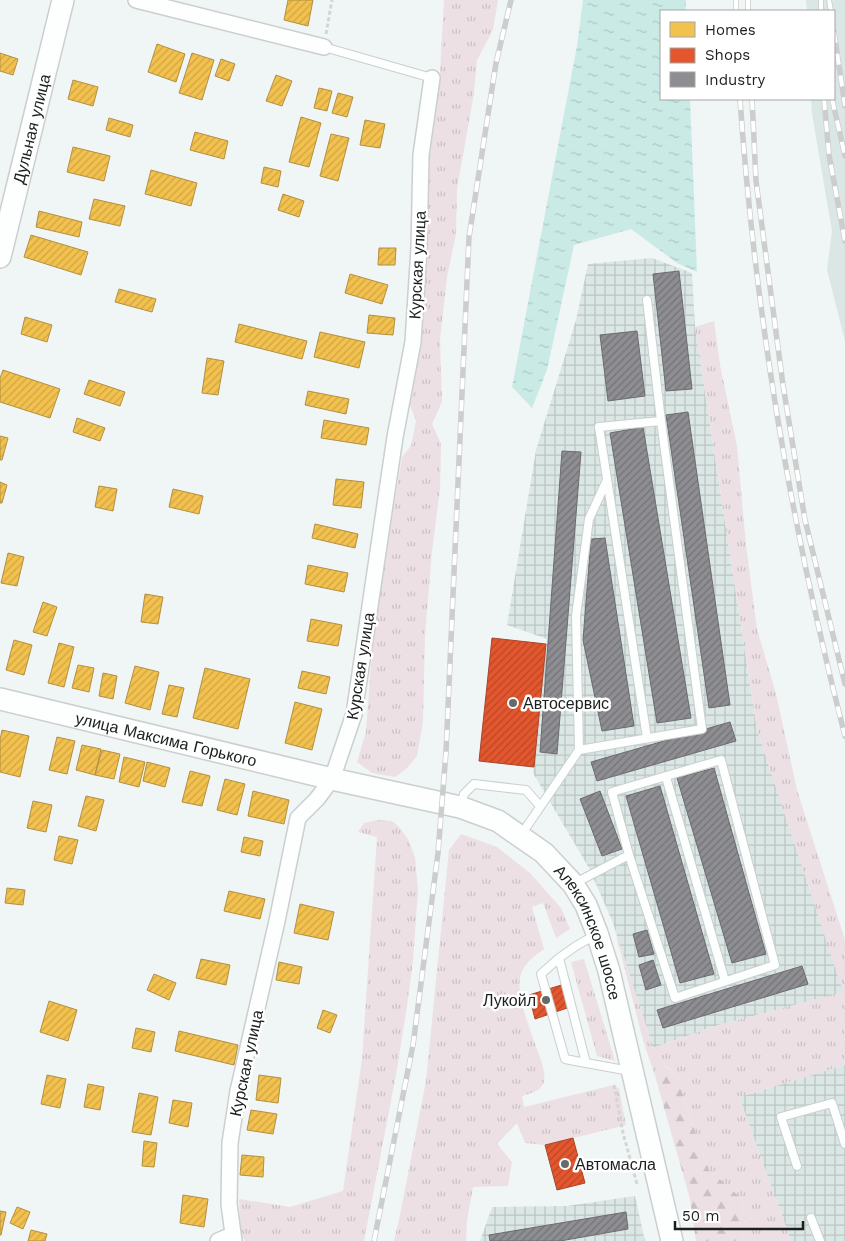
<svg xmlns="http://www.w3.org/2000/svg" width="845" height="1241" viewBox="0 0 845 1241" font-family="'Work Sans',sans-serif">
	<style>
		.built { fill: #dbe7e5 }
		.industrial { fill: url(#industrial-grid) }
		.grass { fill: url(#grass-tufts) }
		.forest { fill: url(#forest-firs) }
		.water { fill: url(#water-ripples) }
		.homes { fill: url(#homes-hatch); stroke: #b29040 }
		.shops { fill: url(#shops-hatch); stroke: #a84629 }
		.industry { fill: url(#industry-hatch); stroke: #6b6c6f }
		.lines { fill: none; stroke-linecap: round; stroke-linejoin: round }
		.lane-casing { stroke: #cbcfce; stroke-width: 10 }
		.street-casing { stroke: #cbcfce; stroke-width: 18 }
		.secondary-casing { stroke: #cbcfce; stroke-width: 24 }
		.path { stroke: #d4d5d5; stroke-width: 3; stroke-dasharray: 4 2.5; stroke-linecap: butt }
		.lane { stroke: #fdfefe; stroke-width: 8 }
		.street { stroke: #fdfefe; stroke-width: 15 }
		.secondary { stroke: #fdfefe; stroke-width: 21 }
		.rail-casing { stroke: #cccdcd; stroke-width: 5.5 }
		.rail { stroke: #fff; stroke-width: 4; stroke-dasharray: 11; stroke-linecap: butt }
		.poi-dot { fill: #666a69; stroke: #fff; stroke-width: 2 }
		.labels { text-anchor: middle; stroke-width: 5; stroke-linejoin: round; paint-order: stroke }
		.street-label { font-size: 16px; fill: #1b1f1e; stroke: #fff }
		.poi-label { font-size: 16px; fill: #1b1f1e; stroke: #fff; text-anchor: start }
	</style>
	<defs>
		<pattern id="industrial-grid" width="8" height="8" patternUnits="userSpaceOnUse" patternTransform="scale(1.25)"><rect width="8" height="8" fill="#dbe7e5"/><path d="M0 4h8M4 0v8" fill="none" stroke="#bbc6c4"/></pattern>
		<pattern id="grass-tufts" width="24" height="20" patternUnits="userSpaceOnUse" patternTransform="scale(1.25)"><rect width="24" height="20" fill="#ece0e4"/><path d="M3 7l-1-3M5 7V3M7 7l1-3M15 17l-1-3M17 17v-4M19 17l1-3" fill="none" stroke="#cac0c3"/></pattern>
		<pattern id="forest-firs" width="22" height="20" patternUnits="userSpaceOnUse" patternTransform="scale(1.25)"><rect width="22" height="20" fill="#ece0e4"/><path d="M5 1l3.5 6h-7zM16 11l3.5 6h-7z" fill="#cac0c3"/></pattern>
		<pattern id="water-ripples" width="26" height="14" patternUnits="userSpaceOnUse" patternTransform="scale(1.25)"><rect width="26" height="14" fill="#caeae6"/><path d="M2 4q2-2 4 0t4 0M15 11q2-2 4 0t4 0" fill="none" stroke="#adc8c5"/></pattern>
		<pattern id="homes-hatch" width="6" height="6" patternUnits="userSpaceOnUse" patternTransform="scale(1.25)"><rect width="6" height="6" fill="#f2c14e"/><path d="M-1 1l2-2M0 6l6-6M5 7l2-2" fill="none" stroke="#cfa544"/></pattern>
		<pattern id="shops-hatch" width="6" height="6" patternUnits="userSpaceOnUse" patternTransform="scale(1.25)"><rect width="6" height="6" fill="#e4572e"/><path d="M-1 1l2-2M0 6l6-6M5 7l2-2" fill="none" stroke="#b84727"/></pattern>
		<pattern id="industry-hatch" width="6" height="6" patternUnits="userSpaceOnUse" patternTransform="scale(1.25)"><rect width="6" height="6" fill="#8d8d92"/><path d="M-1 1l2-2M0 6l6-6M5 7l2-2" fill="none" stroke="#727377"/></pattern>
	</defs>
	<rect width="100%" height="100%" fill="#f0f5f5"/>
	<!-- built -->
	<path class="built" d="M806,0h39v341l-18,-71 5,-39 -20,-117 -1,-15h23v-88h-27z"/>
	<!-- industrial -->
	<path class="industrial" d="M652,258l40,15 3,54 62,403 87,262 -132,35 -59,21 -40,-125 -24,-55 -56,-95 14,-134 -40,-14 29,-175 40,-130 12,-56z
		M845,1065v176h-54l-52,-144z
		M635,1196l10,45h-165l12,-34 75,-1z"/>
	<!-- grass -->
	<path class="grass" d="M444,0h54l-5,30 -16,30 -3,33 -17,96 -1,45 -9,43 -7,62 2,63 -10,22 9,20 -1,45 -8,62 -7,84 -2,87 -6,34 -11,13 -11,8 -23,-4 -15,-11 9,-30 8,-107 28,-168 9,-11 5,-25 -8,-21 12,-53 6,-193 14,-81z
		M714,321l6,44 17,81 9,99 11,84 19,65 21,96 48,150v125l-106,32 52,144h-49l4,-16 -5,-27 -32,-28 -23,-64 -8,-30 -14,-11 -9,11 -12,-36 -30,-117 40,125 59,-21 131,-35 -86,-262 -62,-403z
		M377,820l15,1 7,6 9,12 7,18 3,33 -5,71 -6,45 -11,69 -32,166h-119l-4,-7 -2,-35 51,8 53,-16 19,-132 15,-222 -19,-5 6,-9z
		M461,834l36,13 33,26 31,35 9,21 -14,9 -13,-35 -11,4 12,42c-10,7 -22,16 -24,29 -4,21 14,61 21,82 2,7 6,19 1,26 -4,6 -14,8 -20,10l2,11 90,-22 5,4 7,36 -81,20 -20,-2 -8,-20 -20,21 15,18 -4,24 -35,1 -6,33 -1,21h-72l6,-26 26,-134 23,-231z
		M584,959l31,102 -18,-5 -26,-94z"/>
	<!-- forest -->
	<path class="forest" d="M663,1065l15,11 8,30 23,64 32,28 5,27 -4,16h-46l-6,-42 -35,-123z"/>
	<!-- water -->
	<path class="water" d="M583,0h103v11h-25v88h29l7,173 -20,-9 -46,-34 -57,16 -27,125 -15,38 -20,-21 65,-341z"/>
	<!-- homes -->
	<path class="homes" d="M288,0h25l-5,26 -24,-6z
		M157,44l28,10 -9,28 -28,-10z
		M0,53l18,6 -5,16 -13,-4z
		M192,53l22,7 -12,40 -23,-7z
		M221,59l14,5 -6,17 -14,-5z
		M276,75l16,6 -10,25 -16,-5z
		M73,80l25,7 -5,19 -25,-7z
		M319,88l13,3 -5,20 -13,-3z
		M338,93l15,4 -6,20 -15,-4z
		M301,117l20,6 -12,44 -20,-5z
		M109,118l24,7 -3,12 -24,-7z
		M365,120l20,4 -5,24 -20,-3z
		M195,132l33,9 -4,18 -34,-9z
		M331,134l18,4 -11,43 -18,-5z
		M73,147l37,9 -6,25 -37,-9z
		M264,167l17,4 -3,16 -17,-4z
		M151,170l46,13 -6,23 -46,-12z
		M283,194l21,7 -5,16 -21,-7z
		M94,199l31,7 -5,20 -31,-7z
		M39,211l43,11 -3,15 -43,-10z
		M31,235l57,17 -7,23 -57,-18z
		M379,248h17l-1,17h-17z
		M350,274l38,11 -6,19 -37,-11z
		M119,289l37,10 -4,13 -37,-10z
		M369,315l26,3 -2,17 -26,-2z
		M25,317l27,8 -5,17 -26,-8z
		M239,324l68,17 -5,18 -67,-17z
		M320,332l45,10 -6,26 -45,-11z
		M207,358l17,3 -6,34 -16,-2z
		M3,370l57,19 -10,29 -50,-16v-24z
		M89,380l36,12 -5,14 -36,-12z
		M308,391l41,8 -3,15 -41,-9z
		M77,418l28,10 -5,13 -27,-9z
		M324,420l45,8 -3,17 -45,-7z
		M0,436l8,2 -6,22h-2z
		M336,479l28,3 -3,26 -28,-3z
		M0,482l7,3 -5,18h-2z
		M99,486l18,3 -4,22 -18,-4z
		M173,489l30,7 -4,18 -30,-7z
		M315,524l43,10 -3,14 -43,-10z
		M8,553l16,4 -7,29 -16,-3z
		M308,565l40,8 -4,19 -39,-8z
		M145,594l18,3 -5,27 -17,-2z
		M43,602l14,5 -10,29 -14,-4z
		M311,619l31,6 -4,21 -31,-5z
		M14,640l18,5 -8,30 -18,-5z
		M59,643l15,4 -10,40 -16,-4z
		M78,665l16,3 -5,24 -17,-4z
		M135,666l24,6 -9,38 -25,-7z
		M205,668l45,11 -12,50 -45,-11z
		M302,671l28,6 -4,17 -28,-6z
		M103,673l14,3 -4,23 -14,-3z
		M169,685l15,3 -7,29 -15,-3z
		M295,702l27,7 -10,41 -27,-7z
		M2,730l27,6 -9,41 -20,-5v-32z
		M57,737l18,4 -8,33 -18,-4z
		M82,745l19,4 -6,26 -19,-5z
		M102,750l18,4 -6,25 -19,-4z
		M124,757l21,5 -6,25 -20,-5z
		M147,762l23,6 -5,19 -22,-6z
		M190,771l20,5 -8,30 -20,-4z
		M225,779l20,5 -8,31 -20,-5z
		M253,791l36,9 -5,24 -36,-8z
		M86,796l18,4 -8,31 -18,-5z
		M33,801l19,4 -6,27 -19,-4z
		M59,836l19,4 -6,24 -18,-4z
		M244,837l19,4 -3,15 -19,-4z
		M7,888l18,2 -2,15 -18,-2z
		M229,891l36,8 -5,20 -36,-8z
		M300,904l34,8 -6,28 -34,-7z
		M201,959l29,6 -4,20 -30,-7z
		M279,962l23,5 -3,17 -23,-4z
		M154,974l22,9 -7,17 -22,-10z
		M49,1001l28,9 -9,31 -28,-9z
		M323,1010l14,5 -7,18 -13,-5z
		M136,1028l19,4 -4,20 -19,-4z
		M179,1031l59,14 -4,20 -59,-14z
		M47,1075l19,4 -6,29 -19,-4z
		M259,1075l22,3 -3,25 -22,-3z
		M88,1084l16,3 -4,23 -16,-3z
		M139,1093l19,4 -7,38 -19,-3z
		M173,1100l19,3 -4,24 -19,-4z
		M251,1110l26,4 -4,20 -26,-4z
		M144,1141l13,2 -3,24 -12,-1z
		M242,1155l22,2 -1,20 -23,-2z
		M183,1195l25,4 -4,28 -24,-4z
		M17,1207l13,5 -7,17 -13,-6z
		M0,1211l6,1 -5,23h-1z
		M31,1230l16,4 -2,7h-17z"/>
	<!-- shops -->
	<path class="shops" d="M492,638l54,6 -12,123 -55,-6z
		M568,983l5,23 -38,13 -6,-24z
		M573,1138l12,45 -28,7 -12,-45z"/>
	<!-- industry -->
	<path class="industry" d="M679,271l13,118 -26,2 -13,-117z
		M637,331l8,65 -37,5 -8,-66z
		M688,412l42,293 -21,3 -43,-293z
		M643,427l48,291 -34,5 -47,-290z
		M562,451l19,1 -24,302 -17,-2z
		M605,538l29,188 -32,5 -19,-91 8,-101z
		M730,722l6,19 -139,40 -6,-19z
		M714,768l52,186 -34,9 -55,-185z
		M660,786l54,188 -34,9 -54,-187z
		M600,791l22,58 -20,7 -22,-57z
		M647,930l7,24 -15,3 -6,-23z
		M653,960l8,25 -15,5 -7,-25z
		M802,966l6,18 -145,44 -6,-18z
		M626,1212l2,17 -68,12h-70l-1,-6z"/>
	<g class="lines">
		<!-- lane casing -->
		<g class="lane-casing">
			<path id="lane" d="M324,47l108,31
				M647,300l14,121
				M579,750l-3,-134 13,-97 18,-39
				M666,777l59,204
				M461,806l3,-12 10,-10 52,6 14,16
				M521,835l58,-85 123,-21 -41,-308 -62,6 48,311
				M575,883l54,-28 46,143 100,-33 -54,-205 -109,32 17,63
				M597,934l-21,12 -17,12 27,105 44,8
				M559,958l-18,16 24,85 21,4
				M797,1166l-16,-49 51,-14 13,41
				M811,1218l9,23"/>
		</g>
		<!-- street casing -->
		<g class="street-casing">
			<path id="street" d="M136,0l188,47
				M218,1241l14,-6
				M234,1241l-5,-37 1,-61 8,-52 39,-170 21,-103 19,-19 15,-20 22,-65 41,-277 18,-95 6,-94 2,-93 11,-77"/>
		</g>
		<!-- secondary casing -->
		<g class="secondary-casing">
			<g id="secondary">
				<path id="s1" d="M0,257l63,-257"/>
				<path id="s2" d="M0,699l332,80 128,28 38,14 46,32 29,31 13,21 11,28 12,38 63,270"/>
			</g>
		</g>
		<!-- path -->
		<path class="path" d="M326,34l6,-34
			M614,1085l9,48 14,51"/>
		<!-- lane -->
		<use href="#lane" class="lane"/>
		<!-- street -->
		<use href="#street" class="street"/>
		<!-- secondary -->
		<use href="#secondary" class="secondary"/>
		<!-- rail casing -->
		<g class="rail-casing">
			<path id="rail" d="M736,0v11
				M748,0v11
				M821,0v11
				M829,0l2,11
				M834,32l11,74
				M740,99c15,215 51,428 105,637
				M752,99l4,82 27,204 22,135 40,164
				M824,99l5,56 16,86
				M832,99l13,57
				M374,1241l39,-196 25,-192 8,-101 23,-515 27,-174 15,-63"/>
		</g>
		<!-- rail -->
		<use href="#rail" class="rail"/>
	</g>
	<!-- markers -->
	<g class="poi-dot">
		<circle cx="513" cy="703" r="5"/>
		<circle cx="546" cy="1000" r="5"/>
		<circle cx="565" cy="1164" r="5"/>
	</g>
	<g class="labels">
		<!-- street labels -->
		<g class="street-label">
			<text dy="6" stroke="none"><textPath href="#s1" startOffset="132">Дульная улица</textPath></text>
			<text transform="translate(417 265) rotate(-87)" y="6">Курская улица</text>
			<text transform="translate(360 666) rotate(-81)" y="6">Курская улица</text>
			<text dy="6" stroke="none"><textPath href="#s2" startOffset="171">улица Максима Горького</textPath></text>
			<text dy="6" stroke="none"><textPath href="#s2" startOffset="662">Алексинское шоссе</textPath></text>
			<text transform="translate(246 1063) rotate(-78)" y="6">Курская улица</text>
		</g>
		<!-- poi labels -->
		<g class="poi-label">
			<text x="523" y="709">Автосервис</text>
			<text x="536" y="1006" text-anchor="end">Лукойл</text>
			<text x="575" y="1170">Автомасла</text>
		</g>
	</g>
	<!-- legend -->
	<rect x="660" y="10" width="175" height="90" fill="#ffffff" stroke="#a4a5a5"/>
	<rect x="670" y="22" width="25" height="15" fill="#f2c14e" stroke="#a4a5a5"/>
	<text x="705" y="35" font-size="15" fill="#1b1f1e">Homes</text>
	<rect x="670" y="48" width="25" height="15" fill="#e4572e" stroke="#a4a5a5"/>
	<text x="705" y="60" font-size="15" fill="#1b1f1e">Shops</text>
	<rect x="670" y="72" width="25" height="15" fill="#8d8d92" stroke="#a4a5a5"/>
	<text x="705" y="85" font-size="15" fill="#1b1f1e">Industry</text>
	<!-- scale -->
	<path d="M675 1221v8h128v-8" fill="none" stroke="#1b1f1e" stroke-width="2.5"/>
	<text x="682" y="1221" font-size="15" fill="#1b1f1e" stroke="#ffffff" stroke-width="4" paint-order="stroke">50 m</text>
</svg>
